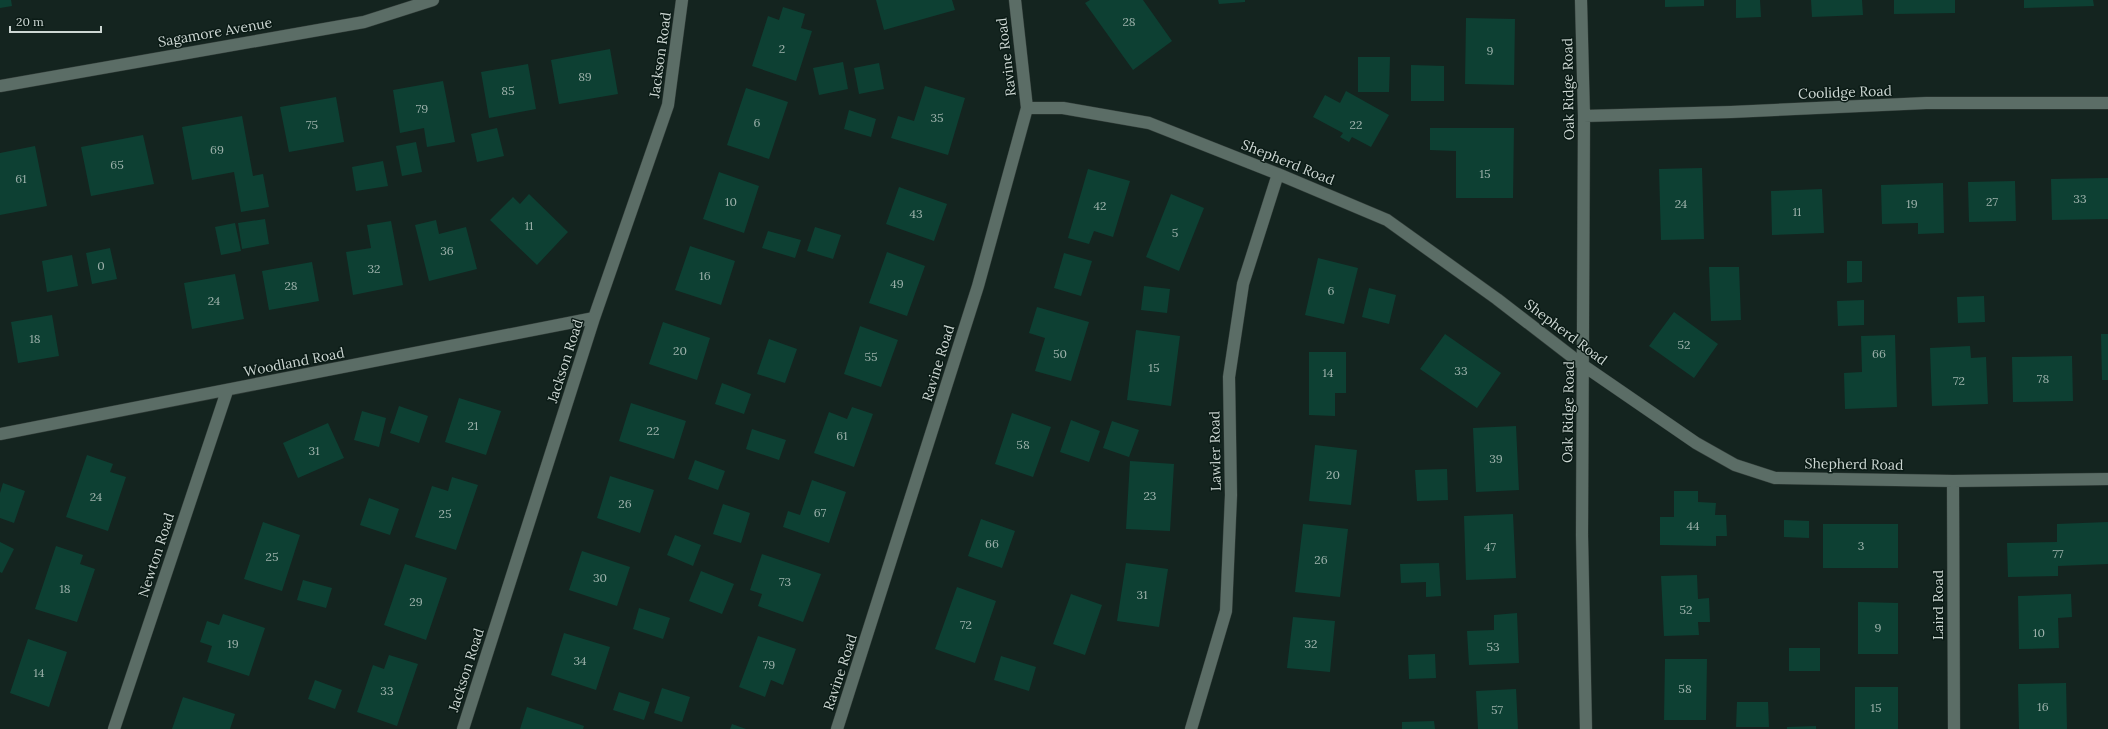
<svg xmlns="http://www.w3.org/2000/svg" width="2108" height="729" viewBox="0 0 2108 729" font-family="Lora,serif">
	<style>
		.building { fill: #0d4033 }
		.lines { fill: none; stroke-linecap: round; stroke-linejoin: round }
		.minor-casing { stroke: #323d39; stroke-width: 13 }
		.minor { stroke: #5b6d66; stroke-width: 12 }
		.labels { text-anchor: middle; stroke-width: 3; stroke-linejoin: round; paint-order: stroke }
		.number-label { font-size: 12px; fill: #9db1ab }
		.street-label { font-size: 14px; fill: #cdd7d3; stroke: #0b1b16 }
	</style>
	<rect width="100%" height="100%" fill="#14241f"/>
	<!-- building -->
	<path class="building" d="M0,0h11l1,6 -12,2z
		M876,0h76l3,10 -71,20z
		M1090,0h53l29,41 -39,29 -48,-67z
		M1218,0h27v2l-26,2z
		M1665,0h39v6l-39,1z
		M1736,0h24l1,17 -25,1z
		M1811,0h51l1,15 -51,2z
		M1894,0h61v13l-61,1z
		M2024,0h69l1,6 -70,2z
		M783,7l22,7 -4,14 11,3 -16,50 -44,-15 16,-50 11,4z
		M1466,18l49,1 -1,66 -49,-1z
		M610,49l8,45 -59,10 -8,-44z
		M1358,57h32l-1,35h-31z
		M843,62l5,27 -29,6 -6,-27z
		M879,63l5,26 -25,5 -5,-26z
		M528,64l8,45 -47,9 -8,-46z
		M1411,65l33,1v35h-33z
		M443,81l12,61 -28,5 -3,-19 -24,5 -7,-43z
		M925,86l40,12 -17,57 -57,-17 7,-22 16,5z
		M746,88l42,14 -19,57 -42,-14z
		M1346,91l43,24 -18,32 -19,-10 -3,5 -9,-5 3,-4 -30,-16 12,-22 15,8z
		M336,97l8,45 -55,10 -9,-45z
		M849,110l27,9 -5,18 -27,-8z
		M242,116l11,60 10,-2 6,33 -28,5 -7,-40 -42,8 -10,-53z
		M497,128l7,28 -27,6 -6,-28z
		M1430,128h84l-1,70h-57v-47l-26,-1z
		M143,135l11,49 -63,12 -10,-49z
		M416,142l6,30 -20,4 -6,-30z
		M35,146l12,60 -47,9v-62z
		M383,161l5,25 -32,5 -4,-24z
		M1702,168l2,71 -43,1 -2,-71z
		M1088,169l42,12 -17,56 -19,-6 -5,13 -21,-6z
		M719,172l40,14 -15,47 -41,-14z
		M2108,178v41l-56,1 -1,-41z
		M2015,181l1,40 -47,1 -1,-40z
		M1943,183l1,50 -26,1v-11l-36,1 -1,-39z
		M899,187l48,17 -13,37 -48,-17z
		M1822,189l2,44 -52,2 -1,-44z
		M529,194l39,38 -31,33 -47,-45 23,-23 7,7z
		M1171,194l33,14 -25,63 -33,-14z
		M265,219l4,25 -27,5 -4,-26z
		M436,220l3,14 27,-7 11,42 -48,12 -14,-56z
		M391,221l12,64 -50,10 -7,-43 25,-4 -4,-23z
		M235,223l6,28 -20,4 -6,-28z
		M815,227l26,8 -8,24 -26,-8z
		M768,231l33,9 -6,18 -33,-10z
		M690,246l45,15 -14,44 -46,-15z
		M110,248l7,31 -25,5 -6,-31z
		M887,252l38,14 -18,50 -38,-13z
		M1064,253l28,8 -11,35 -27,-8z
		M72,255l6,31 -31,6 -5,-31z
		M1318,258l40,10 -14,56 -39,-9z
		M1847,261h15v21l-15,1z
		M312,262l7,39 -50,9 -7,-39z
		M1709,267h30l2,53 -30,1z
		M235,274l9,45 -52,10 -8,-46z
		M1144,286l26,3 -3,24 -26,-3z
		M1369,288l27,7 -7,29 -27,-7z
		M1984,296l1,26 -27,1 -1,-26z
		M1864,300v25l-26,1 -1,-25z
		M1037,307l52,15 -18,59 -36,-10 10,-33 -16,-5z
		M1674,312l44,32 -24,34 -45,-32z
		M52,315l7,41 -41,7 -7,-41z
		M663,322l47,16 -13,42 -48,-16z
		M860,326l38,14 -17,47 -37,-13z
		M1136,330l44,6 -9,70 -44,-6z
		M1445,334l56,39 -24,35 -57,-39z
		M2101,334h7v46h-6z
		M1895,335l2,72 -52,2 -1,-36 18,-1 -1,-36z
		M769,339l28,10 -12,34 -28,-9z
		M1970,346l1,12 15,-1 2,47 -56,2 -2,-58z
		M1309,352h37v41h-11v23l-26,-1z
		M2072,356l1,45 -60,1 -1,-45z
		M722,383l29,11 -7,20 -29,-10z
		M459,398l42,13 -15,44 -41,-13z
		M631,403l55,18 -12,38 -55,-18z
		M399,406l29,10 -9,27 -29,-10z
		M852,407l21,7 -19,53 -40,-14 15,-41 18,7z
		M362,411l24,7 -7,29 -25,-7z
		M1012,413l39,14 -18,50 -38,-13z
		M1071,420l29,11 -11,31 -29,-10z
		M1112,421l27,9 -10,27 -26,-9z
		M328,423l16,35 -46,20 -15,-35z
		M1516,426l3,64 -43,2 -3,-64z
		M752,429l34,11 -7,20 -33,-11z
		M1315,445l42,5 -6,55 -42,-4z
		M87,455l26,9 -3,8 16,5 -18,54 -42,-14z
		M695,460l30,11 -7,19 -30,-11z
		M1130,461l44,3 -4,67 -44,-2z
		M1447,469l1,31 -31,1 -2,-31z
		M610,476l44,14 -14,43 -43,-15z
		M452,477l26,8 -22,65 -41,-13 17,-51 16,5z
		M812,480l34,12 -17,51 -46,-16 5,-16 12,4z
		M3,483l22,8 -11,32 -14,-5v-25z
		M1674,491h24v11l18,1 -1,12h11l1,21h-11v10l-56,-1v-28h14z
		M369,498l30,11 -9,26 -30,-10z
		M723,504l27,9 -9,30 -28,-9z
		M1513,514l3,64 -50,2 -2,-64z
		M981,519l34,12 -13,37 -34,-12z
		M1784,520l25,1v17l-25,-1z
		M263,522l37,13 -18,56 -38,-12z
		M2108,522v42l-50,2v10l-50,1 -1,-34 50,-1v-18z
		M1303,524l45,5 -8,68 -45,-5z
		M1823,524h75v44h-75z
		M675,535l26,10 -8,21 -26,-11z
		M0,542l14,7 -12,24 -2,-1z
		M56,546l27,9 -3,9 15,5 -18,53 -42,-13z
		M582,551l48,16 -13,39 -48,-16z
		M762,554l59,20 -18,48 -45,-16 4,-12 -12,-4z
		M1126,563l42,6 -9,58 -42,-6z
		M1439,563l2,33 -15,1v-15l-25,1 -1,-19z
		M405,564l42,14 -21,62 -42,-15z
		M701,571l33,13 -12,30 -33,-13z
		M1697,575l1,24 11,-1 1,24h-12l1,13 -35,1 -3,-60z
		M303,580l29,8 -6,20 -29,-8z
		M957,587l39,14 -21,62 -40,-14z
		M1071,594l31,11 -17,50 -32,-11z
		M2071,594l1,23 -14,1 1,30 -40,1 -1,-53z
		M1858,602l40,1v51h-40z
		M639,608l31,10 -7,21 -30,-10z
		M1517,613l2,50 -50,2 -2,-34 27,-1v-15z
		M223,614l42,14 -16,48 -42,-14 5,-16 -12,-4 7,-21 12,4z
		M1293,617l42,4 -5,51 -43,-4z
		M564,633l46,14 -14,43 -45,-15z
		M758,636l38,13 -13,36 -12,-5 -6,17 -26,-10z
		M28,639l39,13 -18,55 -39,-14z
		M1789,648h31v23h-31z
		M1435,654l1,24 -27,1 -1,-24z
		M389,655l29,9 -21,62 -40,-14 16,-47 11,4z
		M1001,656l35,11 -7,24 -35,-11z
		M1665,659h42l-1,61h-42z
		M315,680l27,10 -7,19 -27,-10z
		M2066,683l1,46h-48l-1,-45z
		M1855,687h43v42h-43z
		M662,688l28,9 -8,25 -28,-9z
		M1516,689l2,40h-40l-2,-38z
		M619,692l31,10 -6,18 -31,-10z
		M183,697l52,17 -5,15h-58z
		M1737,702h31l1,25h-33z
		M527,707l57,19 -1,3h-63z
		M1434,721l1,8h-33v-7z
		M732,724l14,5h-16z
		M1816,726v3h-29v-2z"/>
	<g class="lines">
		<!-- minor casing -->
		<g class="minor-casing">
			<path id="minor" d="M1581,0l3,116 -2,419 4,194
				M0,86l364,-64 69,-22
				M1027,108h36l86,15 129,51 109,46 110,79 87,67 112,77 39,22 40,13 178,3 155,-2
				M1584,116l147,-4 195,-9h182
				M0,434l594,-116
				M1953,481l1,248
				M114,729l113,-338
				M463,729l131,-411 74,-213 14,-105
				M837,729l141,-443 49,-178 -12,-108
				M1191,729l35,-118 5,-116 -2,-118 14,-93 35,-110"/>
		</g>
		<!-- minor -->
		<use href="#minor" class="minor"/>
	</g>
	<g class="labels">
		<!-- number labels -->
		<g class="number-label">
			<text x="1129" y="26">28</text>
			<text x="782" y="53">2</text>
			<text x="1490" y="55">9</text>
			<text x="585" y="81">89</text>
			<text x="508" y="95">85</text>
			<text x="422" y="113">79</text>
			<text x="937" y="122">35</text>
			<text x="757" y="127">6</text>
			<text x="312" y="129">75</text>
			<text x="1356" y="129">22</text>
			<text x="217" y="154">69</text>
			<text x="117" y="169">65</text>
			<text x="1485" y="178">15</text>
			<text x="21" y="183">61</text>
			<text x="2080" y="203">33</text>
			<text x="731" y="206">10</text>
			<text x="1992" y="206">27</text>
			<text x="1681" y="208">24</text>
			<text x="1912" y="208">19</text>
			<text x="1100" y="210">42</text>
			<text x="1797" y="216">11</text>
			<text x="916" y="218">43</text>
			<text x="529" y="230">11</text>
			<text x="1175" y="237">5</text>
			<text x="447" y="255">36</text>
			<text x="101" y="270">0</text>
			<text x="374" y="273">32</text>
			<text x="705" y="280">16</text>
			<text x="897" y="288">49</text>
			<text x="291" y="290">28</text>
			<text x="1331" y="295">6</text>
			<text x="214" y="305">24</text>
			<text x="35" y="343">18</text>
			<text x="1684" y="349">52</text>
			<text x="680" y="355">20</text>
			<text x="1060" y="358">50</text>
			<text x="1879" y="358">66</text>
			<text x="871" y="361">55</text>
			<text x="1154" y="372">15</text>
			<text x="1461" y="375">33</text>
			<text x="1328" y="377">14</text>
			<text x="2043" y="383">78</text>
			<text x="1959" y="385">72</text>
			<text x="473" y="430">21</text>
			<text x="653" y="435">22</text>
			<text x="842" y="440">61</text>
			<text x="1023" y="449">58</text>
			<text x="314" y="455">31</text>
			<text x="1496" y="463">39</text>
			<text x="1333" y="479">20</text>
			<text x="1150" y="500">23</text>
			<text x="96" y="501">24</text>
			<text x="625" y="508">26</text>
			<text x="820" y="517">67</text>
			<text x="445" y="518">25</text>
			<text x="1693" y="530">44</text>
			<text x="992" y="548">66</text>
			<text x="1861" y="550">3</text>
			<text x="1490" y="551">47</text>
			<text x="2058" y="558">77</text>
			<text x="272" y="561">25</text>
			<text x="1321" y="564">26</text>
			<text x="600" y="582">30</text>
			<text x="785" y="586">73</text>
			<text x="65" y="593">18</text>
			<text x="1142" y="599">31</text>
			<text x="416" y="606">29</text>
			<text x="1686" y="614">52</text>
			<text x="966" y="629">72</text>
			<text x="1878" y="632">9</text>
			<text x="2039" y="637">10</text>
			<text x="233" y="648">19</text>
			<text x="1311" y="648">32</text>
			<text x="1493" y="651">53</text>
			<text x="580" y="665">34</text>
			<text x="769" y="669">79</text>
			<text x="39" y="677">14</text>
			<text x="1685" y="693">58</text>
			<text x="387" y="695">33</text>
			<text x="2043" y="711">16</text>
			<text x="1876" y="712">15</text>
			<text x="1497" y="714">57</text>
		</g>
		<!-- street labels -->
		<g class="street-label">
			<text transform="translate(215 32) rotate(-10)" y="5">Sagamore Avenue</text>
			<text transform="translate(660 55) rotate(-82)" y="5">Jackson Road</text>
			<text transform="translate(1006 57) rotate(-97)" y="5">Ravine Road</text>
			<text transform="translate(1568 89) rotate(-91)" y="5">Oak Ridge Road</text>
			<text transform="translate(1845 92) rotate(-2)" y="5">Coolidge Road</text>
			<text transform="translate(1288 162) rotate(22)" y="5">Shepherd Road</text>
			<text transform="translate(1566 332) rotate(37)" y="5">Shepherd Road</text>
			<text transform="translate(565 361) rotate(-72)" y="5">Jackson Road</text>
			<text transform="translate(294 362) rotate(-11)" y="5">Woodland Road</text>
			<text transform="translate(938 363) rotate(-73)" y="5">Ravine Road</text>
			<text transform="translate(1568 412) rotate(-89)" y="5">Oak Ridge Road</text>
			<text transform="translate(1215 451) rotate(-91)" y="5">Lawler Road</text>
			<text transform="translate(1854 464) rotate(1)" y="5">Shepherd Road</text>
			<text transform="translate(156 555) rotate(-72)" y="5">Newton Road</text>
			<text transform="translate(1938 605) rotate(-90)" y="5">Laird Road</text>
			<text transform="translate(466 670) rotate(-72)" y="5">Jackson Road</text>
			<text transform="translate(840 672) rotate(-72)" y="5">Ravine Road</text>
		</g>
	</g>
	<!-- scale -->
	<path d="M10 26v6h91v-6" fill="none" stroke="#cdd7d3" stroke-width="2"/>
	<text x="16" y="26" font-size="12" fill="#cdd7d3" stroke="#0b1b16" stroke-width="3" paint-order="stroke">20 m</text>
</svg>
